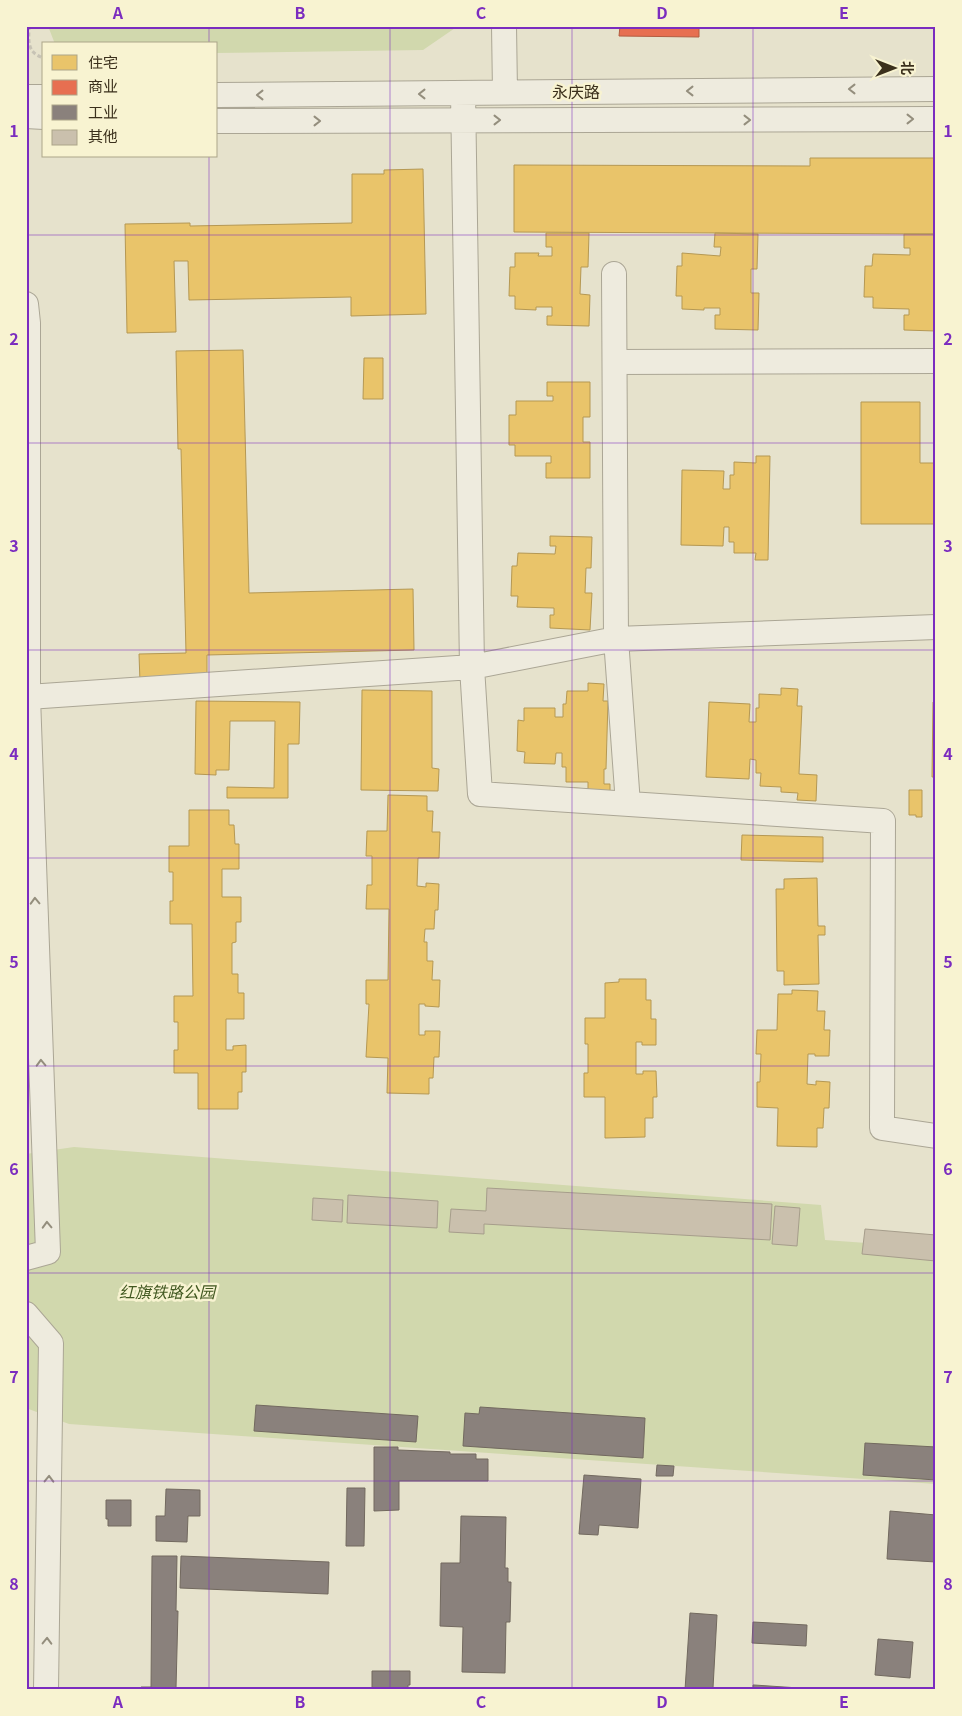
<svg xmlns="http://www.w3.org/2000/svg" width="962" height="1716" viewBox="0 0 962 1716" font-family="Georgia,'Noto Sans SC',serif">
	<style>
		.green { fill: #d1d8ad }
		.homes { fill: #e9c46a; stroke: #b59853 }
		.shops { fill: #e76f51; stroke: #b35c41 }
		.industry { fill: #8a817c; stroke: #72695f }
		.building { fill: #cac0ad; stroke: #a69d8b }
		.lines { fill: none; stroke-linecap: round; stroke-linejoin: round }
		.minor-casing { stroke: #aba695; stroke-width: 26 }
		.path { stroke: #c7c3b5; stroke-width: 3; stroke-dasharray: 4 2.5; stroke-linecap: butt }
		.minor { stroke: #eeebde; stroke-width: 24 }
		.oneway { stroke: #948e7d }
		.grid { fill: none; stroke: #7b2cbf; stroke-width: 1; stroke-opacity: 0.55 }
		.labels { text-anchor: middle; stroke-width: 5; stroke-linejoin: round; paint-order: stroke }
		.street-label { font-size: 16px; fill: #3b301c; stroke: #f8f3d1 }
		.park-label { font-size: 16px; font-style: italic; fill: #425921; stroke: #f8f3d1 }
		.neatline { fill: none; stroke: #7b2cbf; stroke-width: 2 }
		.grid-label { font-size: 16px; text-anchor: middle; font-weight: bold; fill: #7b2cbf }
	</style>
	<rect width="100%" height="100%" fill="#e6e2cc"/>
	<!-- green -->
	<path class="green" d="M48,26h410l-35,24 -207,3v-9h-161z
		M74,1147l747,58 4,35 111,8v236l-867,-60 -43,-16v-254z"/>
	<!-- homes -->
	<path class="homes" d="M810,158h126v76l-422,-2v-67l296,1z
		M423,169l3,145 -75,2v-19l-162,3 -1,-39h-14l2,71 -49,1 -2,-109 65,-1v3l162,-3v-49h32v-4z
		M546,233h43l-1,34h-7l-1,27 10,1 -1,31 -42,-1v-9h5v-9h-16v3l-21,-1v-13h-6l1,-29h5v-14h24l-1,3h14v-9h-6z
		M715,233l43,1 -1,35h-6v24h8l-1,37 -43,-1v-14h5v-7h-16v2l-22,-1v-13h-6l1,-30h5v-13l38,3 1,-9h-7z
		M904,234h32v97l-32,-1v-15h5v-6l-36,-1v-11h-9l1,-31h7l1,-12 37,1v-7h-6z
		M243,350l6,243 164,-4 1,61 -207,5v26l-67,1 -1,-28 47,-1 -5,-204h-3l-2,-98z
		M364,358h19v41h-20z
		M547,382h43v35h-7v25h7v36h-44v-15h5v-7h-36v-11h-6v-30h7v-14h37v-5h-6z
		M861,402h59v61h16v61h-75z
		M756,456h14l-2,104h-13l1,-7h-22v-11h-5v-15h-5l-1,19 -42,-1 1,-75 42,1 -1,18h7v-14h4v-13l22,1z
		M550,536l42,1 -1,31h-5l-1,25h7l-2,37 -40,-2v-13h4v-7l-37,-1 1,-11h-7l1,-30h5l1,-13 37,1 1,-8h-6z
		M588,683l16,1 -1,17h5l-2,68h-2v15h6v8l-36,10v-14l14,1v-7h-22v-15h-4v-14h-6l-1,11 -31,-1 1,-11 -8,-1 1,-31 6,1v-13h31v9h8v-13h3l1,-13h21z
		M781,688l17,1 -1,17h5l-3,68 18,1 -1,26 -19,-1 1,-7 -17,-1v-5l-21,-1 1,-13h-5v-13l-6,-1 -1,20 -43,-2 3,-75 41,2 -1,18h7v-14h3v-14l22,1z
		M362,690l70,1v77l7,1 -1,22 -77,-1z
		M196,701l104,1 -1,42h-11v54h-61v-11l47,1 1,-67h-45l-1,49h-13v5l-21,-1z
		M933,702h3v75h-4z
		M909,790h13v27h-6v-2h-7z
		M388,795l39,1v15h6l-1,21h8l-1,26h-21l-1,28 9,1v-4l13,1 -1,26h-3l-1,19h-9l-1,13h3v19h6l-1,19h8l-1,27 -14,-1v-2h-6v31h6v-4h15l-1,26h-5l-1,21h-4v16l-42,-1 1,-35 -22,-1 3,-53h-3v-24h22l1,-71h-23l1,-24h5v-29h-6l1,-25h20z
		M189,810h40v15h5l1,19h4v25h-17v28h19v25h-5v20l-4,1v31h6v19h6v26h-18v31h7v-4l13,-1v27h-4v20h-4v17h-40v-36h-24v-23h4v-28h-4v-26h19l-1,-72h-22v-23h3v-29h-4v-26h20z
		M742,835l81,2v25l-82,-2z
		M817,878l1,48h7v9h-7l1,49 -35,1v-14h-7l-1,-82h8v-10z
		M619,979h27v21h5v19h5v26h-14v-3h-6v32h7v-3h13l1,26h-4v21h-8v19l-40,1v-41h-21v-24h4v-29h-3v-26h20v-35l14,-1z
		M792,990l26,1 -1,20h8l-1,19h6l-1,26h-14v-2h-7l-1,30 9,1v-4l14,1 -1,26h-5l-1,20h-6v19l-40,-1 1,-38 -21,-1v-25h3l1,-28h-5l1,-24h20l1,-36h14z"/>
	<!-- shops -->
	<path class="shops" d="M620,26h79v11l-80,-1z"/>
	<!-- industry -->
	<path class="industry" d="M256,1405l162,11 -2,26 -162,-11z
		M480,1407l165,11 -2,40 -180,-12 2,-33 14,1z
		M865,1443l71,4v33l-73,-5z
		M374,1447h24v3l52,2v2h26v5h12v22h-89v29l-25,1z
		M657,1465l17,1 -1,10h-17z
		M584,1475l57,4 -3,49 -39,-3 -1,10 -19,-1z
		M347,1488h18l-1,58h-18z
		M166,1489l34,1v26h-12l-1,26 -31,-1v-25h9z
		M106,1500h25v26h-23v-7h-2z
		M890,1511l46,4v47l-49,-3z
		M461,1516l45,1 -1,51h3v14h3l-1,40h-4l-1,51 -43,-1 1,-45 -23,-1 1,-63h19z
		M152,1556h25l-1,55h2l-2,77h-2v2h-33v-3h10z
		M181,1556l148,6 -1,32 -148,-6z
		M690,1613l27,2 -4,73 27,2h-55z
		M753,1622l54,3 -1,21 -54,-3z
		M878,1639l35,3 -3,36 -35,-3z
		M372,1671h38v14h-2v5h-36z
		M753,1685h1l45,3v2h-46z"/>
	<!-- building -->
	<path class="building" d="M487,1188l285,16 -2,36 -286,-16v10l-35,-2 2,-23 35,2z
		M348,1195l90,6 -1,27 -90,-5z
		M313,1198l30,2 -1,22 -30,-2z
		M775,1206l25,2 -3,38 -25,-2z
		M865,1229l71,6v26l-74,-7z"/>
	<g class="lines">
		<!-- minor casing -->
		<g class="minor-casing">
			<path id="minor" d="M504,26l1,66
				M463,93l9,574 8,127 403,27 -1,307 54,8
				M216,95l720,-6
				M26,97h18
				M26,116l18,1
				M216,121l720,-2
				M614,274l2,365 12,165
				M26,304l2,19v374l20,555 -22,6
				M615,362l321,-1
				M28,697l444,-30 144,-28 320,-12
				M26,1314l25,29 -5,347"/>
		</g>
		<!-- path -->
		<path class="path" d="M29,26c0,14 -3,27 15,32"/>
		<!-- minor -->
		<use href="#minor" class="minor"/>
	</g>
	<!-- one-way arrows -->
	<defs><path id="oneway-chevron" d="M-2-3.5L2.5 0L-2 3.5" fill="none" stroke-width="1.6" stroke-linecap="round" stroke-linejoin="round" transform="scale(1.25)"/></defs>
	<g class="oneway">
		<use href="#oneway-chevron" transform="translate(852 89) rotate(180)"/>
		<use href="#oneway-chevron" transform="translate(690 91) rotate(180)"/>
		<use href="#oneway-chevron" transform="translate(422 94) rotate(180)"/>
		<use href="#oneway-chevron" transform="translate(260 95) rotate(180)"/>
		<use href="#oneway-chevron" transform="translate(910 119)"/>
		<use href="#oneway-chevron" transform="translate(497 120)"/>
		<use href="#oneway-chevron" transform="translate(747 120)"/>
		<use href="#oneway-chevron" transform="translate(317 121)"/>
		<use href="#oneway-chevron" transform="translate(35 901) rotate(-92)"/>
		<use href="#oneway-chevron" transform="translate(41 1063) rotate(-92)"/>
		<use href="#oneway-chevron" transform="translate(47 1225) rotate(-92)"/>
		<use href="#oneway-chevron" transform="translate(49 1479) rotate(-89)"/>
		<use href="#oneway-chevron" transform="translate(47 1641) rotate(-89)"/>
	</g>
	<!-- grid -->
	<path class="grid" d="M209,26v18M390,26v1664M572,26v1664M753,26v1664M209,156v1534M26,235h910M26,443h910M26,650h910M26,858h910M26,1066h910M26,1273h910M26,1481h910"/>
	<g class="labels">
		<!-- street labels -->
		<g class="street-label">
			<text x="576" y="98">永庆路</text>
		</g>
		<!-- park labels -->
		<g class="park-label">
			<text x="167" y="1298">红旗铁路公园</text>
		</g>
	</g>
	<!-- border -->
	<rect width="962" height="1716" fill="none" stroke="#f8f3d1" stroke-width="55"/>
	<!-- legend -->
	<rect x="42" y="42" width="175" height="115" fill="#f8f3d1" stroke="#aca589"/>
	<rect x="52" y="55" width="25" height="15" fill="#e9c46a" stroke="#aca589"/>
	<text x="88" y="68" font-size="15" fill="#3b301c">住宅</text>
	<rect x="52" y="80" width="25" height="15" fill="#e76f51" stroke="#aca589"/>
	<text x="88" y="92" font-size="15" fill="#3b301c">商业</text>
	<rect x="52" y="105" width="25" height="15" fill="#8a817c" stroke="#aca589"/>
	<text x="88" y="118" font-size="15" fill="#3b301c">工业</text>
	<rect x="52" y="130" width="25" height="15" fill="#cac0ad" stroke="#aca589"/>
	<text x="88" y="142" font-size="15" fill="#3b301c">其他</text>
	<!-- north arrow -->
	<g transform="translate(894 68) rotate(90)" stroke="#f8f3d1" stroke-width="4" paint-order="stroke">
	<path d="M0-4L9 19L0 12L-9 19Z" fill="#3b301c"/>
	<text y="-8" font-size="14" font-weight="bold" text-anchor="middle" fill="#3b301c">北</text>
	</g>
	<rect x="28" y="28" width="906" height="1660" class="neatline"/>
	<g class="grid-label">
		<text x="118" y="19">A</text>
		<text x="300" y="19">B</text>
		<text x="481" y="19">C</text>
		<text x="662" y="19">D</text>
		<text x="844" y="19">E</text>
		<text x="14" y="137">1</text>
		<text x="948" y="137">1</text>
		<text x="14" y="345">2</text>
		<text x="948" y="345">2</text>
		<text x="14" y="552">3</text>
		<text x="948" y="552">3</text>
		<text x="14" y="760">4</text>
		<text x="948" y="760">4</text>
		<text x="14" y="968">5</text>
		<text x="948" y="968">5</text>
		<text x="14" y="1175">6</text>
		<text x="948" y="1175">6</text>
		<text x="14" y="1383">7</text>
		<text x="948" y="1383">7</text>
		<text x="14" y="1590">8</text>
		<text x="948" y="1590">8</text>
		<text x="118" y="1708">A</text>
		<text x="300" y="1708">B</text>
		<text x="481" y="1708">C</text>
		<text x="662" y="1708">D</text>
		<text x="844" y="1708">E</text>
	</g>
</svg>
